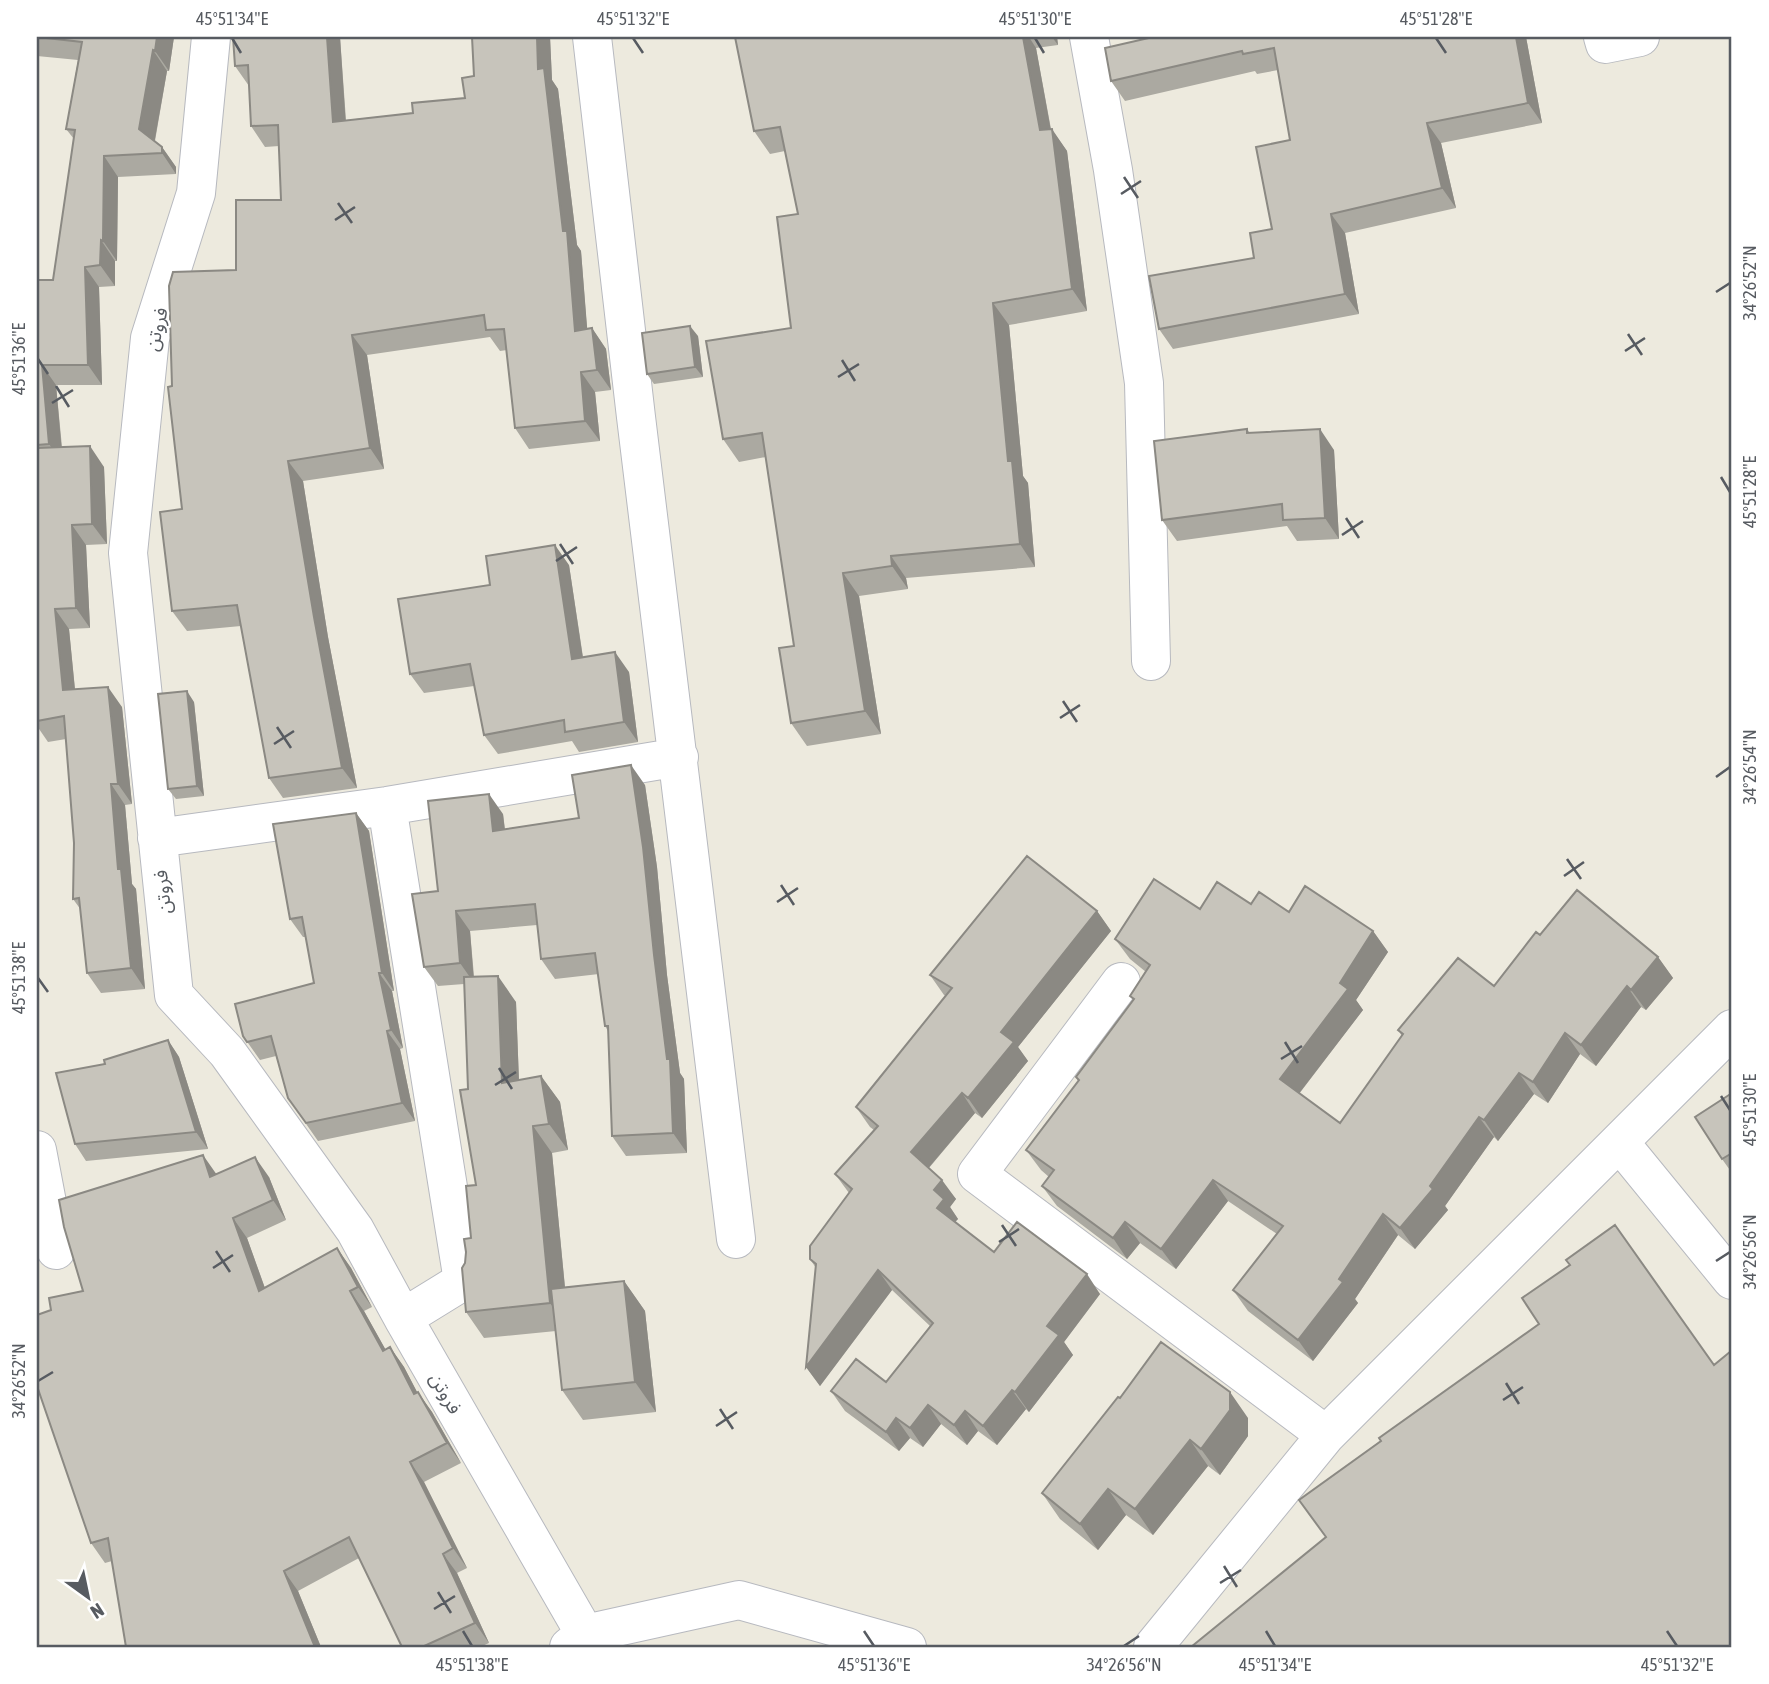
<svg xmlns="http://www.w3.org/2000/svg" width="1769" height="1684" viewBox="0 0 1769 1684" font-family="'Asap Condensed','Noto Sans Arabic',sans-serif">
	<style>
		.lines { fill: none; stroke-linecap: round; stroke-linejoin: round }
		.minor-casing { stroke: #b7b9bf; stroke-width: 40 }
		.minor { stroke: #fff; stroke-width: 38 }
		.wall { fill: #aba9a1 }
		.shaded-wall { fill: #8b8983 }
		.building { fill: #c7c4bb; stroke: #8b8983; stroke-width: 2 }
		.ticks { fill: none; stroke: #575b61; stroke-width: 2.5 }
		.labels { text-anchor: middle; stroke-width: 5; stroke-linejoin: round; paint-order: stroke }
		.street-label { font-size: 19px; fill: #575b61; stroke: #fff }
		.neatline { fill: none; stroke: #575b61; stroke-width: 2.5 }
		.ticks-label { font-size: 18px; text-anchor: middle; fill: #575b61 }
	</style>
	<rect width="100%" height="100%" fill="#edeade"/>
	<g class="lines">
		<!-- minor casing -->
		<g class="minor-casing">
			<path id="minor" d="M211,37l-15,156 -46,145 -22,215 46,442 53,57 128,178 48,88 182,316
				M592,37l44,380 100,822
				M1089,37l24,133 31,213 7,278
				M1603,37l2,7 35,-7
				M387,806l76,475 -60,37
				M157,838l230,-32 292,-49
				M1121,982l-144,192 349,261
				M1620,1143l112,137
				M37,1150l19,100
				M569,1647l16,-13 154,-34 168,47
				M1153,1647l173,-212 406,-406"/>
		</g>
		<!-- minor -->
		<use href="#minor" class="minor"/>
	</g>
	<!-- wall -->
	<path class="wall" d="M37,37h137l-5,34h-2l-12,70 7,6 14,20v7l-58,3 -1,84h-2v25l-16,1 3,98h-46l6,62 42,20 3,77 -21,1 4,83 -21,1 6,60 47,18 10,97 -7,1 7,79 4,5 9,100 -44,4 -14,-20 -6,-63 -8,-11 1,-56 -8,-104 -18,3 -11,-16v-446h16l21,-141 -8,-10 12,-69 -41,-4z
		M233,37h107l6,83 67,-7 52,-15 9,-22 -2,-39h78l2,43 6,9 19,156 4,6 6,78 5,-1 14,21 5,41 -16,2 5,49 -71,8 -14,-21 -8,-78 -7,1 -10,-14 -123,18 17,114 -81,12 25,156 29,151 -74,10 -14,-20 -28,-152 -54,5 -15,-20 10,-102 -10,-123 64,-116 45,-70 -2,-54 -14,1 -14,-21 -2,-40 -14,-20z
		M735,37h322l1,8 -22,3 15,81 16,22 20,160 -78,14 14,151 5,7 7,84 -129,11 2,11 -49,7 22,138 -74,12 -16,-23 3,-77 -28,-189 -27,5 -16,-23 68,-111 7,-114 -13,-63 -15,3 -16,-23z
		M1153,37h373l16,86 -101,20 15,65 -111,25 14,81 -186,35 -14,-20 95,-71 18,-29 18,-89 -12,-70 -21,4 -2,-3 -130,30 -14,-20z
		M698,336l5,41 -49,7 -7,-10z
		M1247,429l3,4 84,17 5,89 -42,2 -10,-15 -110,15 -15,-21z
		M569,565l14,92 46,15 9,70 -59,10 -7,-11 -74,13 -14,-19 -10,-49 -50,7 -14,-19 80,-89z
		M194,702l10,94 -28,3 -8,-10z
		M645,785l12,82 10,108 13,98 4,6 3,74 -61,3 -14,-20 -4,-105 -3,-5 -6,-52 -44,5 -14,-20 -4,-34 -67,6 4,45 42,26 3,78 22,-4 19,26 8,48 -16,3 13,134 59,-6 21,30 11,101 -73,8 -21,-30 -6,-59 -72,7 -18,-26 -1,-49 6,-25 5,-53 -8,-96 -4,-105 -26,2 -14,-19 14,-76 65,-77 2,15 74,-11z
		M356,813l13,18 25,160h-2l11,57 -3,1 15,72 -97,20 -30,-43 -12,-42 -16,4 -17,-24 71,-53 -8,-46h-3l-13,-18z
		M1251,904l122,27 15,21 -32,48 7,10 -64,84 41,29 62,-87 -4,-6 96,-44 46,-51 118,22 15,21 -27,32 -5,-3 -45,59 -16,-12 -32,49 -14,-9 -36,47 -4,-4 -49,69 3,4 -33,39 -17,-14 -43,64 3,4 -45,58 -65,-50 -15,-21 44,-56 -49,-33 -52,68 -36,-26 -13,16 -70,-53 -15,-20 7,-9 -8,-7 -15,-20 52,-69 -2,-4 57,-77 -3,-4 16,-24 -16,-13 -15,-20 85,-30z
		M1097,911l14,20 -93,116 10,14 -46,57 -7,-5 -46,55 27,31 -6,8 8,12 -3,3 39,30 106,42 -36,48 9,13 -44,57 -3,-3 -29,36 -19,-14 -11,14 -26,-21 -18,23 -13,-9 -11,13 -54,-40 -14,-20 55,-9 44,-56 -38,-36 -72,96 -14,-19 10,-99 -6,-9 39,-66 -14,-19 39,-44 -4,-3 -14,-20 90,-111 -2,-1 -14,-20z
		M168,1040l11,17 29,92 -122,12 -11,-17 30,-80z
		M1732,1093v80l-10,-14z
		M217,1175l52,2 17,43 -39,18 18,50 72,-40 14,20 21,39 -8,4 21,38 5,-2 14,20 13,25 15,20 29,51 -37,19 43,86 -10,5 32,70 -9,4h-78l-43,-89 -61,33 23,56h-195l-14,-86 -7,2 -14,-20 -40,-233 32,-19z
		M1120,1398l128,20v18l-28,39 -12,-9 -55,69 -27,-20 -28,35 -38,-31 -18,-26z"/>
	<!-- shaded-wall -->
	<path class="shaded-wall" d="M157,37h17l-5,34 -14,-20z
		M327,37h13l7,105 -14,-20z
		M537,37h13l2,43 6,9 19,156 4,6 8,100 -14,-20 -12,-100 -25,-162z
		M1023,37h6l7,11 17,94 -1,-13 15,22 20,160 -15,-22 -32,-159z
		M1052,37h5l1,8z
		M1516,37h10l16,86 -14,-20z
		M153,50l14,21 -14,79 -14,-21z
		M1427,123l14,20 15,65 -14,-20z
		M162,147l14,20v7l-14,-21z
		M104,156l14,21 -1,84 -14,-20z
		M1331,214l14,19 14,81 -14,-20z
		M101,240l14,21v25l-15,-21z
		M85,267l14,20 3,98 -14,-20z
		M993,303l16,22 14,151 5,7 7,84 -15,-23 -12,-83z
		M690,326l8,10 5,41 -8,-10z
		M592,328l14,21 5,41 -14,-20z
		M352,335l15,20 17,114 -14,-21z
		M42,365l14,20 7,79 -14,-20z
		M581,372l14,20 5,49 -15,-20z
		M1320,429l14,21 5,89 -14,-21z
		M90,446l14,21 3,77 -15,-20z
		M288,461l15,20 25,156 29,151 -15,-20 -28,-151z
		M72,525l14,20 4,83 -14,-20z
		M555,545l14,20 17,114 -14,-20z
		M891,556l15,22 2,11 -16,-23z
		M843,573l16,23 22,138 -16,-23z
		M55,609l14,20 8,82 -14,-21z
		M615,652l14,20 9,70 -14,-20z
		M108,687l14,20 10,97 -14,-20z
		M187,691l7,11 10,94 -7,-10z
		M631,765l14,20 12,82 10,108 13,98 4,6 3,74 -14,-20 -19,-178z
		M111,784l14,21 7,79 4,5 9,100 -14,-21 -13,-99z
		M489,794l14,20 4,36 -14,-19z
		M356,813l13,18 25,160 -12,-18z
		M456,911l14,20 4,52 -14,-20z
		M1097,911l14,20 -93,116 10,14 -46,57 -14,-20 33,-66z
		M1373,931l15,21 -32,48 7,10 -69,90 -14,-21 60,-96z
		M1658,957l15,21 -27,32 -15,-20z
		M379,973l13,18 11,57 -12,-18z
		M498,976l18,26 4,107 -18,-26z
		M1627,986l14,21 -45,59 -15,-21z
		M387,1031l13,18 15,72 -13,-18z
		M1565,1033l15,21 -32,49 -15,-21z
		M168,1040l11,17 29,92 -12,-17z
		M1519,1073l15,21 -36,47 -14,-21z
		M541,1076l19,26 8,48 -19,-26z
		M962,1093l13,20 -50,59 -14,-20z
		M1479,1117l15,20 -49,69 3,4 -33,39 -15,-21z
		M533,1126l19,27 17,177 -19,-27z
		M203,1155l14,20 -7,2z
		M255,1157l14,20 17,43 -13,-20z
		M942,1180l14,19 -6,8 8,12 -8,8 -13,-19 -3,-18z
		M1213,1180l15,21 -52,68 -15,-20z
		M1383,1214l15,21 -43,64 3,4 -45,58 -15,-21z
		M233,1218l14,20 26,73 -14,-20z
		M1125,1222l15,21 -13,16 -14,-21z
		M337,1248l14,20 21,39 -14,-20z
		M878,1270l14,20 -72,96 -14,-19z
		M1087,1274l13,20 -36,48 9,13 -44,57 -14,-20 32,-66z
		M624,1281l21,30 11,101 -21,-30z
		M350,1291l14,20 33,59 -14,-19z
		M390,1347l14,20 24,46 -14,-19z
		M1012,1390l14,19 -29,36 -14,-19z
		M418,1392l14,20 29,51 -14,-20z
		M1230,1392l18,26v18l-28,39 -19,-26z
		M928,1405l13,19 -18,23 -13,-19z
		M965,1411l13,20 -11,14 -13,-20z
		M896,1418l14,20 -11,13 -13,-19z
		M1190,1440l18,26 -55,69 -18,-26z
		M410,1462l14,20 43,86 -14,-20z
		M1108,1489l18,26 -28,35 -18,-26z
		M443,1554l14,19 32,70 -14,-20z
		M284,1571l14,20 23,56h-6z"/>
	<!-- building -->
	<path class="building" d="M37,37h120l-2,14 -2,-1 -14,79 23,18v6l-58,3 -1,85 -2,-1 -1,25 -15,2 3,98h-46l7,79 -12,1v-165h16l22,-150 -9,-1 16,-87z
		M233,37h94l6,85 80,-9 -1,-10 53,-5 -3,-20 12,-2 -2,-39h65l1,32 6,-1 19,163h4l8,100 17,-3 5,42 -16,2 4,49 -70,7 -11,-99 -18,1 -2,-15 -132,20 18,113 -82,13 26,156 28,151 -73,10 -32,-173 -65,6 -12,-99 22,-3 -14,-122 4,-1 -3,-100 4,-14 63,-2v-70h45l-3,-75 -27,1 -3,-61 -13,1z
		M735,37h288l17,93 12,-1 20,160 -79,14 15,158h4l8,83 -129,12 1,10 -49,7 22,138 -74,12 -12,-75 15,-2 -32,-213 -39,6 -17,-98 85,-13 -14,-111 21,-3 -18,-87 -26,4z
		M1153,37h363l12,66 -101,20 15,65 -111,26 14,80 -186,35 -10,-53 105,-18 -4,-25 22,-4 -16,-82 34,-7 -16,-92 -31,6 -1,-3 -131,30 -6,-33z
		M690,326l5,41 -48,7 -5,-41z
		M1247,429v4l73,-4 5,89 -42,2 -1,-16 -120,16 -8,-79z
		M90,446l2,78 -20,1 4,83 -21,1 8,81 45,-3 10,97h-7l7,85h3l10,99 -44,5 -8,-75 -6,1 1,-56 -10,-127 -27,5v-273z
		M555,545l17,114 43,-7 9,70 -59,10 -1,-12 -80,15 -14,-71 -60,10 -12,-75 92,-14 -4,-29z
		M187,691l10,95 -29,3 -10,-95z
		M631,765l12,82 11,108 13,104h3l3,74 -61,3 -4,-110h-3l-10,-73 -54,6 -6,-55 -79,7 4,52 -36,4 -12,-73 26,-3 -10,-90 61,-7 4,37 86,-13 -7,-43z
		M356,813l26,160h-3l12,57 -4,1 15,72 -96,20 -18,-25 -17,-62 -24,6 -4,-6 -8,-32 79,-21 -12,-66 -12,2 -17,-95z
		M1027,856l70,55 -96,121 13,10 -46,56 -6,-5 -51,59 31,28 -8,10 10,9 -7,9 57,44 23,-30 70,52 -40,52 12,9 -44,57 -3,-2 -29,36 -18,-15 -11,14 -26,-20 -18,23 -14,-10 -10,14 -55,-41 25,-32 30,23 47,-59 -55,-53 -72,97 10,-103 -6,-5v-13l42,-57 -17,-15 43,-48 -22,-19 96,-119 -22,-13z
		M1154,879l46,30 17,-27 34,22 8,-12 30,20 16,-26 68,45 -33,52 8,6 -68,90 60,44 63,-89 -5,-4 60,-72 36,28 42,-54 4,3 37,-45 81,67 -27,33 -4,-4 -46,59 -16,-12 -32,49 -14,-9 -35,47 -5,-3 -49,69 3,3 -33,39 -17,-14 -44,65 4,3 -45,58 -65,-50 50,-64 -70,-46 -52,69 -36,-27 -12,16 -71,-52 12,-16 -28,-20 53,-70 -3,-3 58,-78 -4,-3 20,-31 -35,-26z
		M498,976l4,107 39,-7 8,48 -16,2 17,177 -84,9 -4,-44 3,-5 1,-11 -2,-13 7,-1 -5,-52 10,-1 -16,-95 8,-1 -4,-112z
		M168,1040l28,92 -121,12 -19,-71 49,-9 -1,-4z
		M1732,1093v60l-10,6 -27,-42z
		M203,1155l7,22 45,-20 18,43 -40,18 26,73 78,-43 21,39 -8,4 33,60 7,-4 24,47 4,-2 29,51 -37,19 43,86 -10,6 32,69 -53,24h-20l-53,-110 -65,34 31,76h-189l-18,-109 -17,5 -54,-157v-71l14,-5 -2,-12 34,-7 -19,-64 -5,-27z
		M1615,1225l99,140 17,-14 1,2v294h-541l135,-110 -27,-37 82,-59 -2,-3 160,-114 -17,-26 48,-33 -4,-5z
		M624,1281l11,101 -73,8 -11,-101z
		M1161,1342l69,50v18l-29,39 -11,-9 -55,69 -27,-20 -28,35 -38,-31 76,-96 2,1z"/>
	<!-- ticks -->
	<path class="ticks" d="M232,38l9,15M633,38l10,15M1035,38l9,15M1436,38l10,15M1124,177l14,21M1121,194l20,-13M338,203l14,20M335,220l20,-13M1716,292l14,-9M1628,334l14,21M1625,351l20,-13M38,359l10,15M842,360l13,21M838,377l21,-13M56,386l13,21M52,403l21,-13M1721,477l9,15M1346,518l13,20M1342,535l21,-14M560,544l13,20M556,561l21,-14M1063,701l14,21M1060,718l20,-13M277,727l14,21M274,744l20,-13M1716,777l14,-10M1567,859l14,20M1564,876l20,-14M781,885l13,20M777,902l21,-14M38,978l10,14M1285,1042l13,21M1281,1059l21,-13M499,1068l13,21M495,1085l21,-13M1721,1096l9,14M1002,1225l14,21M999,1242l20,-13M216,1251l14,21M1716,1261l14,-9M213,1268l20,-13M38,1381l15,-9M1506,1383l13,21M1503,1400l20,-13M720,1409l13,20M716,1426l21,-14M1224,1566l13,21M1220,1583l21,-13M438,1592l13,21M434,1609l21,-13M463,1631l9,15M864,1631l10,15M1266,1631l9,15M1667,1631l10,15M1124,1646l15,-10"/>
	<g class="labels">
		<!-- street labels -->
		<g class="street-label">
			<text transform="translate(156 329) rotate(-76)" y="7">فروتن</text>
			<text transform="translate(162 892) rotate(-96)" y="7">فروتن</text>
			<text transform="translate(446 1393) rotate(60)" y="7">فروتن</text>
		</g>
	</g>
	<!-- border -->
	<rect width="1769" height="1684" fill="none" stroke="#ffffff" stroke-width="77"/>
	<!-- north arrow -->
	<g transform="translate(88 1597) rotate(147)" stroke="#ffffff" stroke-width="5" paint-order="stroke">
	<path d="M0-5L12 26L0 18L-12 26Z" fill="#575b61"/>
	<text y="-10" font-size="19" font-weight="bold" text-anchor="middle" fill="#575b61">N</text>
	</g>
	<rect x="38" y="38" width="1692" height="1608" class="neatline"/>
	<g class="ticks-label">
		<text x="232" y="25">45°51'34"E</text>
		<text x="633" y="25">45°51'32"E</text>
		<text x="1035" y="25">45°51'30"E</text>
		<text x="1436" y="25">45°51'28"E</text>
		<text transform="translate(1750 283) rotate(-90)" y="6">34°26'52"N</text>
		<text transform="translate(19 359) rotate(-90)" y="6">45°51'36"E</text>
		<text transform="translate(1750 492) rotate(-90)" y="6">45°51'28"E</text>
		<text transform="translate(1750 767) rotate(-90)" y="6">34°26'54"N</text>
		<text transform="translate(19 978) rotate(-90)" y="6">45°51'38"E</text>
		<text transform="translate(1750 1110) rotate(-90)" y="6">45°51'30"E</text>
		<text transform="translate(1750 1252) rotate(-90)" y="6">34°26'56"N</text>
		<text transform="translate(19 1381) rotate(-90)" y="6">34°26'52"N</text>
		<text x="472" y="1671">45°51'38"E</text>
		<text x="874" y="1671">45°51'36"E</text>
		<text x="1124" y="1671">34°26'56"N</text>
		<text x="1275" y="1671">45°51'34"E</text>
		<text x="1677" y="1671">45°51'32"E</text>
	</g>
</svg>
